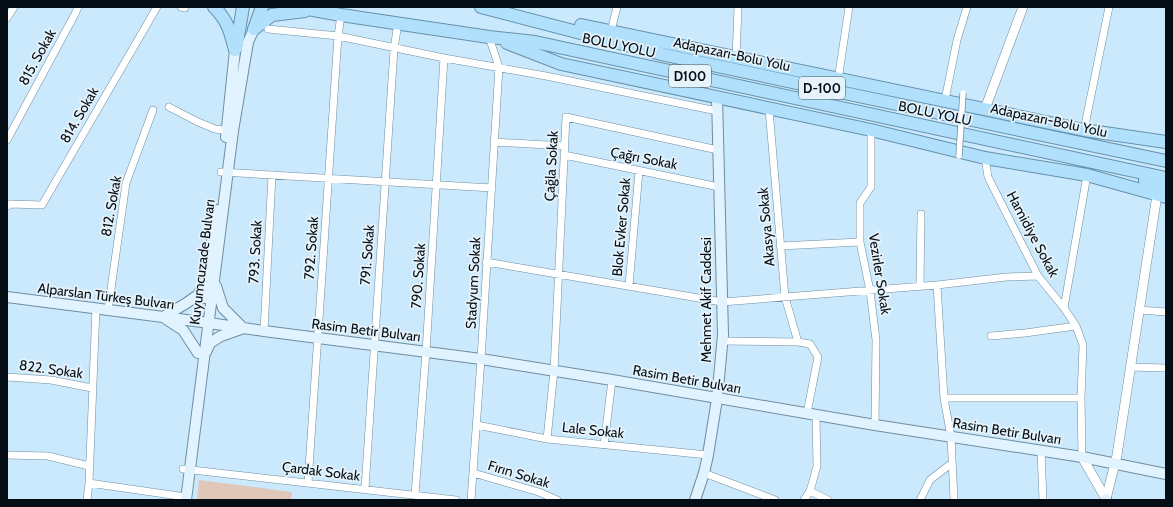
<svg xmlns="http://www.w3.org/2000/svg" width="1173" height="507" viewBox="0 0 1173 507" font-family="Cabin,sans-serif">
	<style>
		.green { fill: #dfc7b9 }
		.lines { fill: none; stroke-linecap: round; stroke-linejoin: round }
		.minor-casing { stroke: #708d9f; stroke-width: 8 }
		.tertiary-casing { stroke: #708d9f; stroke-width: 10 }
		.secondary-casing { stroke: #708d9f; stroke-width: 12 }
		.trunk-casing { stroke: #6791ab; stroke-width: 14 }
		.minor { stroke: #fff; stroke-width: 7 }
		.tertiary { stroke: #fff; stroke-width: 9 }
		.secondary { stroke: #e1f3fe; stroke-width: 10 }
		.trunk { stroke: #b0e0fc; stroke-width: 12 }
		.pedestrian-bridge-casing { stroke: #708d9f; stroke-width: 7; stroke-linecap: butt }
		.pedestrian-bridge { stroke: #fff; stroke-width: 5.5 }
		.labels { text-anchor: middle; stroke-width: 3.5; stroke-linejoin: round; paint-order: stroke }
		.shield { fill: #e7f3fb; stroke: #485359; stroke-width: 1 }
		.shield-label { font-size: 13px; font-weight: bold; fill: #040e14 }
		.street-label { font-size: 14px; fill: #040e14; stroke: #e7f3fb }
	</style>
	<rect width="100%" height="100%" fill="#cae9fd"/>
	<!-- green -->
	<path class="green" d="M199,480l93,12 -1,8h-94z"/>
	<g class="lines">
		<!-- minor casing -->
		<g class="minor-casing">
			<path id="minor" d="M181,7l4,1
				M7,18l7,-11
				M268,29l70,7 106,22 102,18 171,35
				M611,31l6,-24
				M736,58l2,-51
				M838,80l11,-73
				M945,100l12,-60 10,-33
				M169,107l29,15 17,7 15,2
				M769,109l16,188 13,45
				M871,130v57l-11,16v39l10,49 6,49 -1,85
				M1084,130l25,-123
				M7,140l68,-126 3,-7
				M494,142l71,4
				M564,155l155,32
				M985,158l3,19 50,99 26,32 12,18 7,19 -2,53 1,59
				M221,172l271,16
				M7,206l4,-2 31,1 115,-198
				M780,246l80,-4
				M486,262l236,40 215,-17 69,-8 32,-1
				M937,285l7,113 7,39 3,63
				M629,286l10,-115
				M920,286l1,-72
				M1064,308l23,-133
				M108,310l18,-127 27,-73
				M1139,310l27,2
				M264,331l8,-156
				M991,336l34,-3 51,-7
				M722,341l76,1 12,2 8,13 -11,56
				M1130,367l36,1
				M7,377l44,3 41,8
				M944,398h137
				M477,425l70,14 161,16
				M547,439l7,-68 12,-254 152,33
				M604,445l8,-65
				M1041,451l2,49
				M7,455l41,1 41,10
				M183,469l273,31
				M473,473l66,19 18,8
				M704,473l71,27
				M89,483l97,14
				M308,483l30,-447 3,-21
				M365,489l29,-440 4,-26
				M810,491l18,9
				M415,495l11,-143 18,-294
				M87,500l2,-17 7,-175
				M471,500l10,-141 18,-292 -10,-30
				M804,500l6,-9 7,-25 -1,-51
				M920,500l10,-20 22,-17"/>
		</g>
		<!-- tertiary casing -->
		<g class="tertiary-casing">
			<path id="tertiary" d="M985,109l38,-102
				M1082,457l24,42
				M1106,499l11,-44 40,-260"/>
		</g>
		<!-- secondary casing -->
		<g class="secondary-casing">
			<path id="secondary" d="M226,137l9,-87
				M216,286l7,22 20,20
				M7,297l195,25 62,9 217,28 131,21 263,45 207,32 84,17
				M205,298l11,-88
				M163,317l22,-13 13,-9 7,-13
				M166,319l17,11 15,23
				M206,352l4,-9 11,-7 20,-7
				M1106,499v1
				M186,500l47,-369 15,-89 6,-13
				M695,500l9,-27 4,-18 9,-56 6,-64 -6,-238"/>
		</g>
		<!-- trunk casing -->
		<g class="trunk-casing">
			<path id="trunk" d="M214,7c14,14 16,24 21,43
				M297,7l44,8 148,22 46,5 631,136
				M481,7l184,48 501,106
				M581,25l503,105 82,12
				M254,29l18,-14 33,-4
				M254,29l8,-22
				M507,43l54,21 310,66 114,28 102,17 79,22
				M236,48l7,-41
				M1145,181l21,6"/>
		</g>
		<!-- minor -->
		<use href="#minor" class="minor"/>
		<!-- tertiary -->
		<use href="#tertiary" class="tertiary"/>
		<!-- secondary -->
		<use href="#secondary" class="secondary"/>
		<!-- trunk -->
		<use href="#trunk" class="trunk"/>
		<!-- pedestrian-bridge casing -->
		<g class="pedestrian-bridge-casing">
			<path id="pedestrian-bridge" d="M959,156l4,-63"/>
		</g>
		<!-- pedestrian-bridge -->
		<use href="#pedestrian-bridge" class="pedestrian-bridge"/>
	</g>
	<g class="labels">
		<!-- shield labels -->
		<g class="shield">
			<rect x="669" y="65" width="42" height="22" rx="3"/>
			<rect x="799" y="77" width="46" height="22" rx="3"/>
		</g>
		<g class="shield-label">
			<text x="690" y="81">D100</text>
			<text x="822" y="93">D-100</text>
		</g>
		<!-- street labels -->
		<g class="street-label">
			<text transform="translate(619 45) rotate(12)" y="5">BOLU YOLU</text>
			<text transform="translate(732 54) rotate(12)" y="5">Adapazarı-Bolu Yolu</text>
			<text transform="translate(37 57) rotate(-61)" y="5">815. Sokak</text>
			<text transform="translate(935 113) rotate(12)" y="5">BOLU YOLU</text>
			<text transform="translate(79 115) rotate(-60)" y="5">814. Sokak</text>
			<text transform="translate(1049 120) rotate(12)" y="5">Adapazarı-Bolu Yolu</text>
			<text transform="translate(644 158) rotate(11)" y="5">Çağrı Sokak</text>
			<text transform="translate(551 166) rotate(-87)" y="5">Çağla Sokak</text>
			<text transform="translate(111 206) rotate(-80)" y="5">812. Sokak</text>
			<text transform="translate(621 227) rotate(-85)" y="5">Blok Evker Sokak</text>
			<text transform="translate(766 227) rotate(-95)" y="5">Akasya Sokak</text>
			<text transform="translate(1033 234) rotate(62)" y="5">Hamidiye Sokak</text>
			<text transform="translate(311 248) rotate(-86)" y="5">792. Sokak</text>
			<text transform="translate(255 252) rotate(-87)" y="5">793. Sokak</text>
			<text transform="translate(367 255) rotate(-86)" y="5">791. Sokak</text>
			<text transform="translate(202 262) rotate(-83)" y="5">Kuyumcuzade Bulvarı</text>
			<text transform="translate(880 274) rotate(81)" y="5">Vezirler Sokak</text>
			<text transform="translate(418 276) rotate(-86)" y="5">790. Sokak</text>
			<text transform="translate(473 283) rotate(-87)" y="5">Stadyum Sokak</text>
			<text transform="translate(106 296) rotate(7)" y="5">Alparslan Türkeş Bulvarı</text>
			<text transform="translate(706 300) rotate(-90)" y="5">Mehmet Akif Caddesi</text>
			<text transform="translate(366 330) rotate(7)" y="5">Rasim Betir Bulvarı</text>
			<text transform="translate(51 369) rotate(8)" y="5">822. Sokak</text>
			<text transform="translate(687 379) rotate(10)" y="5">Rasim Betir Bulvarı</text>
			<text transform="translate(593 430) rotate(6)" y="5">Lale Sokak</text>
			<text transform="translate(1007 431) rotate(9)" y="5">Rasim Betir Bulvarı</text>
			<text transform="translate(321 471) rotate(7)" y="5">Çardak Sokak</text>
			<text transform="translate(519 474) rotate(17)" y="5">Fırın Sokak</text>
		</g>
	</g>
	<!-- border -->
	<rect width="1173" height="507" fill="none" stroke="#040e14" stroke-width="16"/>
</svg>
